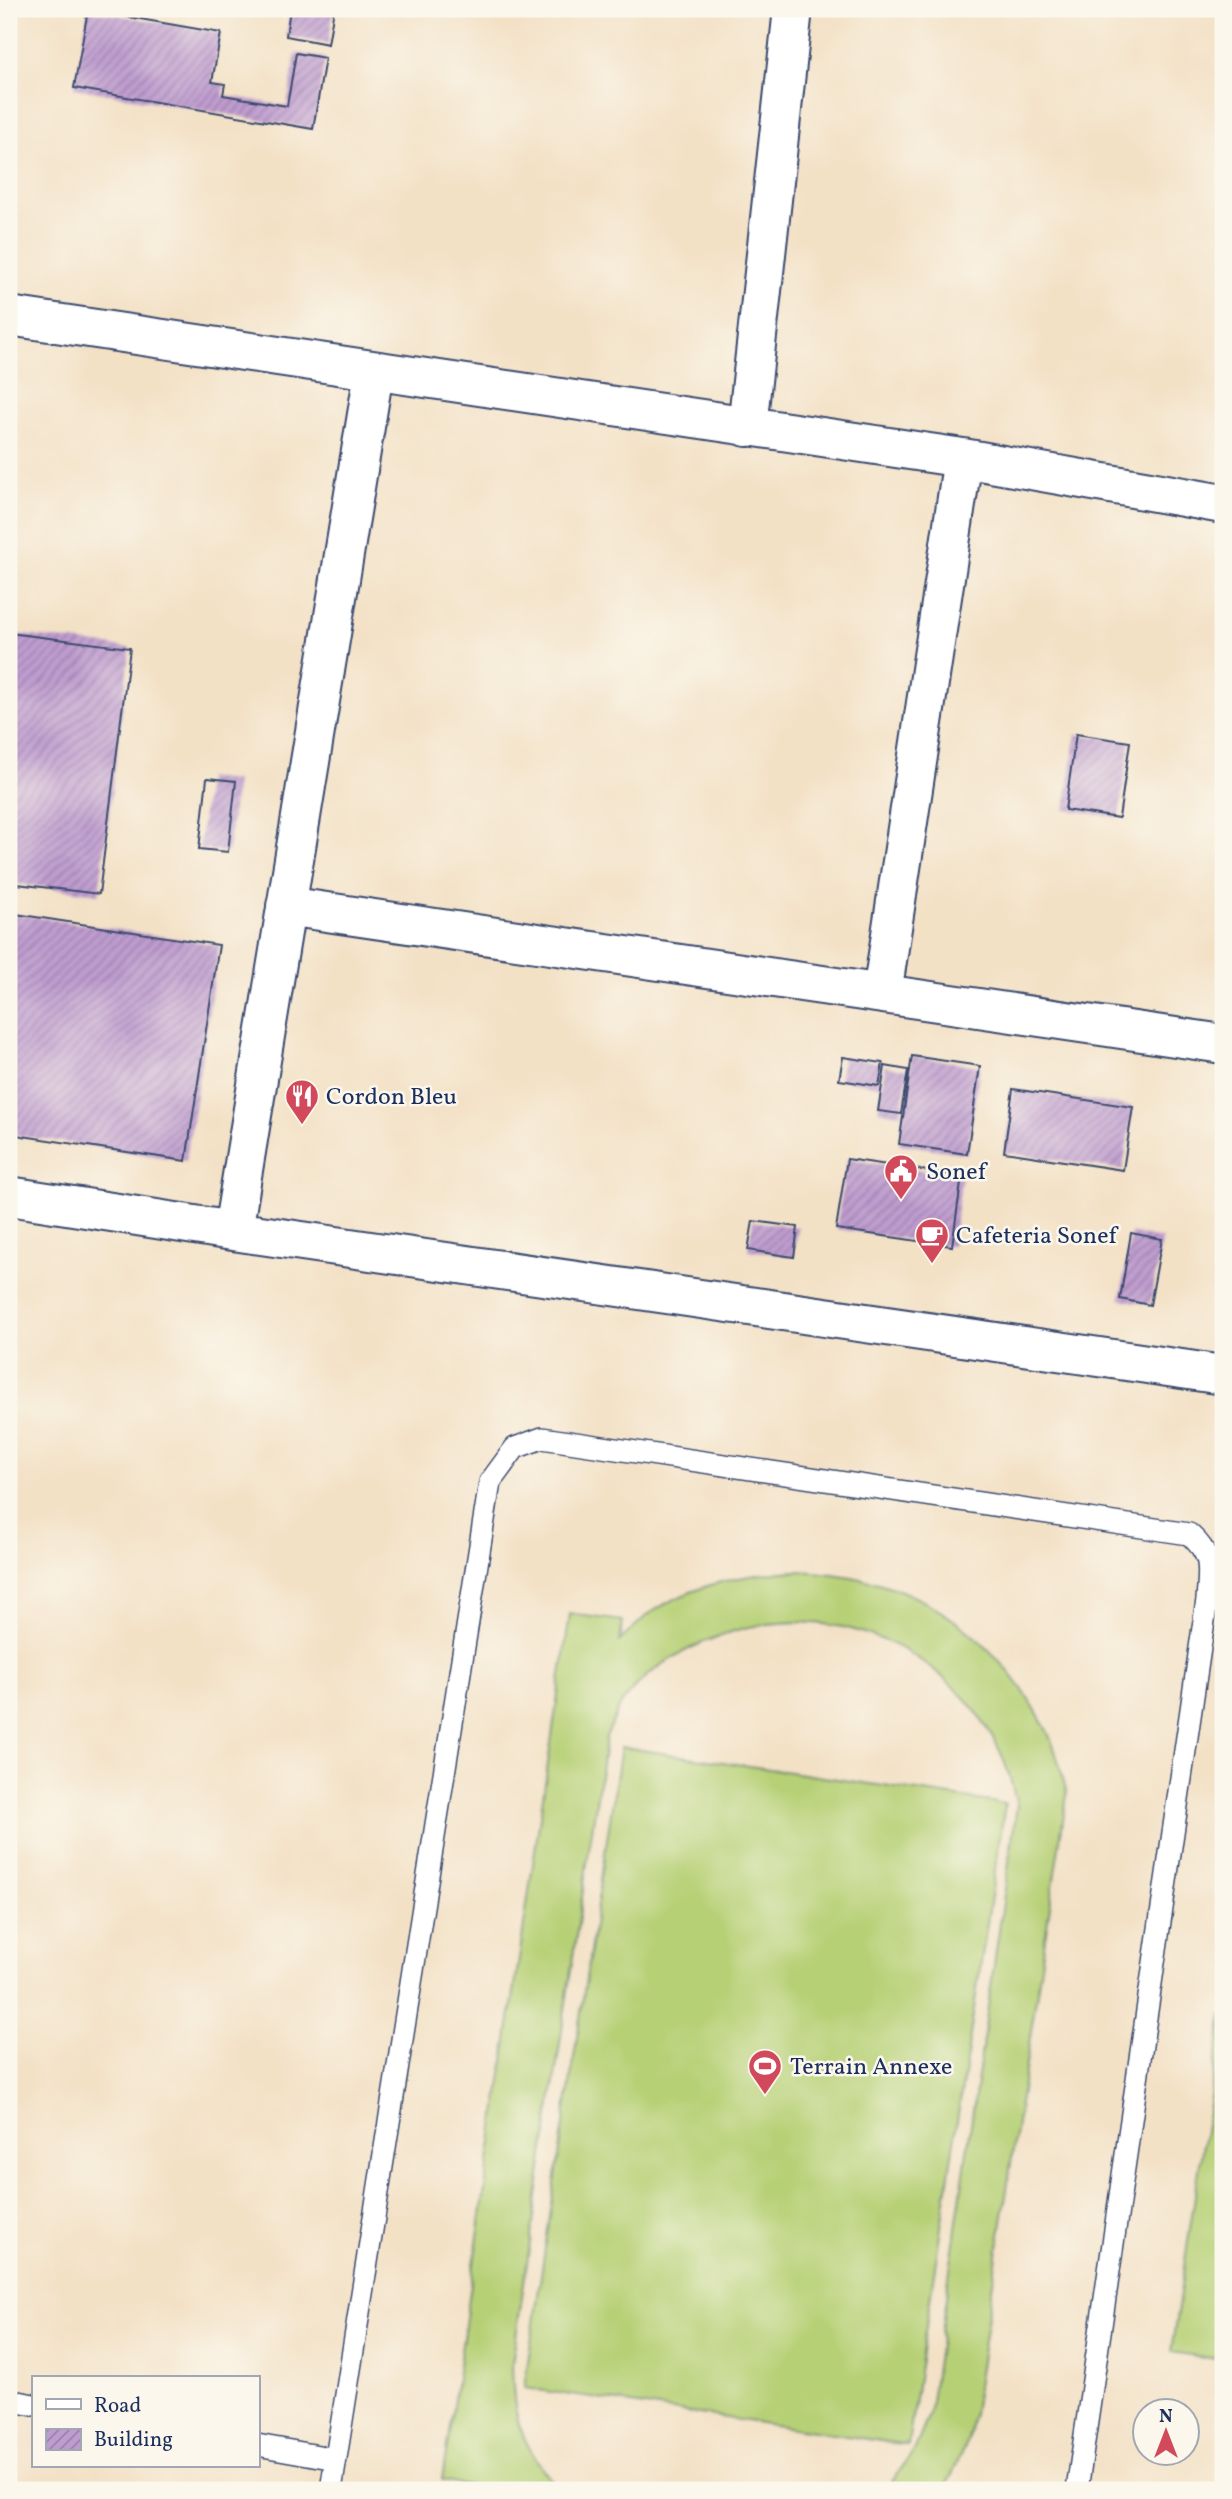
<svg xmlns="http://www.w3.org/2000/svg" width="1232" height="2499" viewBox="0 0 1232 2499" font-family="Vollkorn,serif">
	<style>
		.pitch { fill: #b6d075; stroke: #68806a; stroke-width: 2 }
		.building { fill: url(#building-hatch) }
		.lines { fill: none; stroke-linecap: round; stroke-linejoin: round }
		.service-casing { stroke: #3b4a6e; stroke-width: 24 }
		.minor-casing { stroke: #3b4a6e; stroke-width: 42 }
		.service { stroke: #fff; stroke-width: 21 }
		.minor { stroke: #fff; stroke-width: 38 }
		.labels { text-anchor: middle; stroke-width: 5; stroke-linejoin: round; paint-order: stroke }
		.poi-label { font-size: 24px; fill: #1b2f5e; stroke: #fbf7ec; text-anchor: start }
	</style>
	<defs>
		<pattern id="building-hatch" width="6" height="6" patternUnits="userSpaceOnUse" patternTransform="scale(1.75)"><rect width="6" height="6" fill="#bf9ccf"/><path d="M-1 1l2-2M0 6l6-6M5 7l2-2" fill="none" stroke="#9a80ab"/></pattern>
	</defs>
	<rect width="100%" height="100%" fill="#fbf7ec"/>
	<filter id="ink" filterUnits="userSpaceOnUse"><feTurbulence type="fractalNoise" baseFrequency=".0143" numOctaves="2"/><feDisplacementMap in="SourceGraphic" scale="14" xChannelSelector="R" yChannelSelector="G"/><feConvolveMatrix kernelMatrix="1 2 1 2 8 2 1 2 1" color-interpolation-filters="sRGB"/></filter>
	<filter id="wash" filterUnits="userSpaceOnUse"><feTurbulence type="fractalNoise" baseFrequency=".00686" numOctaves="4" result="noise"/><feDisplacementMap in="SourceGraphic" scale="28" xChannelSelector="R" yChannelSelector="G"/><feGaussianBlur stdDeviation="1.57" result="paint"/><feColorMatrix in="noise" values="0 0 0 0 0 0 0 0 0 0 0 0 0 0 0 0 0 1.4 0 .05"/><feComposite in="paint" operator="in"/></filter>
	<g filter="url(#wash)">
		<rect width="100%" height="100%" fill="#f3e1c6"/>
		<!-- pitch -->
		<path class="pitch" d="M797,1571c25,1 49,4 74,10 75,19 136,75 172,142 12,22 18,47 24,71l-97,639 -18,42 -10,15h-56l29,-41 14,-34 88,-609c-5,-21 -10,-42 -20,-61 -52,-99 -169,-148 -275,-110 -39,14 -76,34 -100,68 -6,10 -11,23 -16,34l-94,626c1,61 9,79 47,127h-69l-48,-10 128,-866 53,7 -3,20c10,-10 21,-21 32,-29 44,-29 94,-38 145,-41z
			M621,1747l384,57 -97,641 -384,-57z
			M1223,2014v346l-52,-8z"/>
		<g id="blocks">
			<!-- building -->
			<path class="building" d="M290,9h44l-6,35 -42,-8z
				M88,10l133,23 -9,49 13,2 -2,11 64,11 9,-53 29,5 -12,71 -239,-41z
				M9,633l121,15 -31,246 -90,-11z
				M1076,734l54,8 -11,76 -54,-8z
				M207,778l29,3 -8,71 -29,-3z
				M9,913l210,32 -33,216 -177,-27z
				M912,1056l68,10 -13,88 -68,-10z
				M843,1057l40,6 -4,23 -40,-6z
				M885,1066l23,4 -7,44 -23,-3z
				M1013,1089l120,18 -10,63 -119,-18z
				M847,1159l115,17 -10,70 -116,-17z
				M753,1221l45,6 -4,30 -46,-7z
				M1131,1233l31,6 -12,66 -30,-6z"/>
		</g>
	</g>
	<g filter="url(#ink)">
		<use href="#blocks" fill-opacity="0" stroke="#3b4a6e" stroke-width="2"/>
		<g class="lines">
			<!-- service casing -->
			<g class="service-casing">
				<path id="service" d="M9,2400l24,5
					M257,2445l79,14
					M331,2490l159,-1008 25,-34 27,-10 647,96c25,22 20,34 18,66l-130,890"/>
			</g>
			<!-- minor casing -->
			<g class="minor-casing">
				<path id="minor" d="M9,316l954,142 260,46
					M747,427l46,-418
					M286,906l937,138
					M882,994l81,-536
					M9,1196l224,35 990,144
					M233,1231l141,-859"/>
			</g>
			<!-- service -->
			<use href="#service" class="service"/>
			<!-- minor -->
			<use href="#minor" class="minor"/>
		</g>
	</g>
	<!-- icons -->
	<defs>
		<g id="restaurant-pin" transform="scale(1.75)"><path d="M0 17L-7.5 6A9.5 9.5 0 1 1 7.5 6Z" fill="#d1495b" stroke="#fbf7ec"/><path d="M-5-6h1v4h1v-4h1v4h1v-4h1v5L-1.5 .5V6h-2V.5L-5-1ZM5-6V6H3V1.5H1.5Q1.5-4 5-6Z" fill="#fff"/></g>
		<g id="civic-pin" transform="scale(1.75)"><path d="M0 17L-7.5 6A9.5 9.5 0 1 1 7.5 6Z" fill="#d1495b" stroke="#fbf7ec"/><path d="M-.6-6.5H3V-4.5H.6V-3L4-1V1h2V6H-6V1h2V-1L-.6-3ZM-1.2 2.5V6h2.4V2.5Z" fill="#fff"/></g>
		<g id="cafe-pin" transform="scale(1.75)"><path d="M0 17L-7.5 6A9.5 9.5 0 1 1 7.5 6Z" fill="#d1495b" stroke="#fbf7ec"/><path d="M-5.5-4.5H6V0H3Q3 3.5 0 3.5H-2.5Q-5.5 3.5-5.5 0ZM3-3.2v2h1.7v-2ZM-6 4.5H4V6H-6Z" fill="#fff"/></g>
		<g id="stadium-pin" transform="scale(1.75)"><path d="M0 17L-7.5 6A9.5 9.5 0 1 1 7.5 6Z" fill="#d1495b" stroke="#fbf7ec"/><path d="M0-5a6.5 5 0 1 0 0 10a6.5 5 0 1 0 0-10ZM-3.5-1.8h7v3.6h-7Z" fill="#fff"/></g>
	</defs>
	<g fill-rule="evenodd">
		<use href="#restaurant-pin" x="302" y="1096"/>
		<use href="#civic-pin" x="901" y="1171"/>
		<use href="#cafe-pin" x="932" y="1235"/>
		<use href="#stadium-pin" x="765" y="2066"/>
	</g>
	<g class="labels">
		<!-- poi labels -->
		<g class="poi-label">
			<text x="326" y="1104">Cordon Bleu</text>
			<text x="926" y="1179">Sonef</text>
			<text x="956" y="1243">Cafeteria Sonef</text>
			<text x="790" y="2074">Terrain Annexe</text>
		</g>
	</g>
	<!-- margin -->
	<rect width="1232" height="2499" fill="none" stroke="#fbf7ec" stroke-width="35"/>
	<!-- legend -->
	<rect x="32" y="2376" width="228" height="91" fill="#fbf7ec" stroke="#a1a7b3" stroke-width="2"/>
	<rect x="46" y="2399" width="35" height="10" fill="#ffffff" stroke="#a1a7b3" stroke-width="2"/>
	<text x="94" y="2412" font-size="21" fill="#1b2f5e">Road</text>
	<rect x="46" y="2429" width="35" height="21" fill="url(#building-hatch)" stroke="#a1a7b3" stroke-width="2"/>
	<text x="94" y="2446" font-size="21" fill="#1b2f5e">Building</text>
	<!-- north arrow -->
	<g transform="translate(1166 2432)"><circle r="33" fill="#fbf7ec" stroke="#a1a7b3" stroke-width="2"/>
	<path d="M0-5L12 26L0 18L-12 26Z" fill="#d1495b"/>
	<text y="-10" font-size="19" font-weight="bold" text-anchor="middle" fill="#1b2f5e">N</text>
	</g>
</svg>
